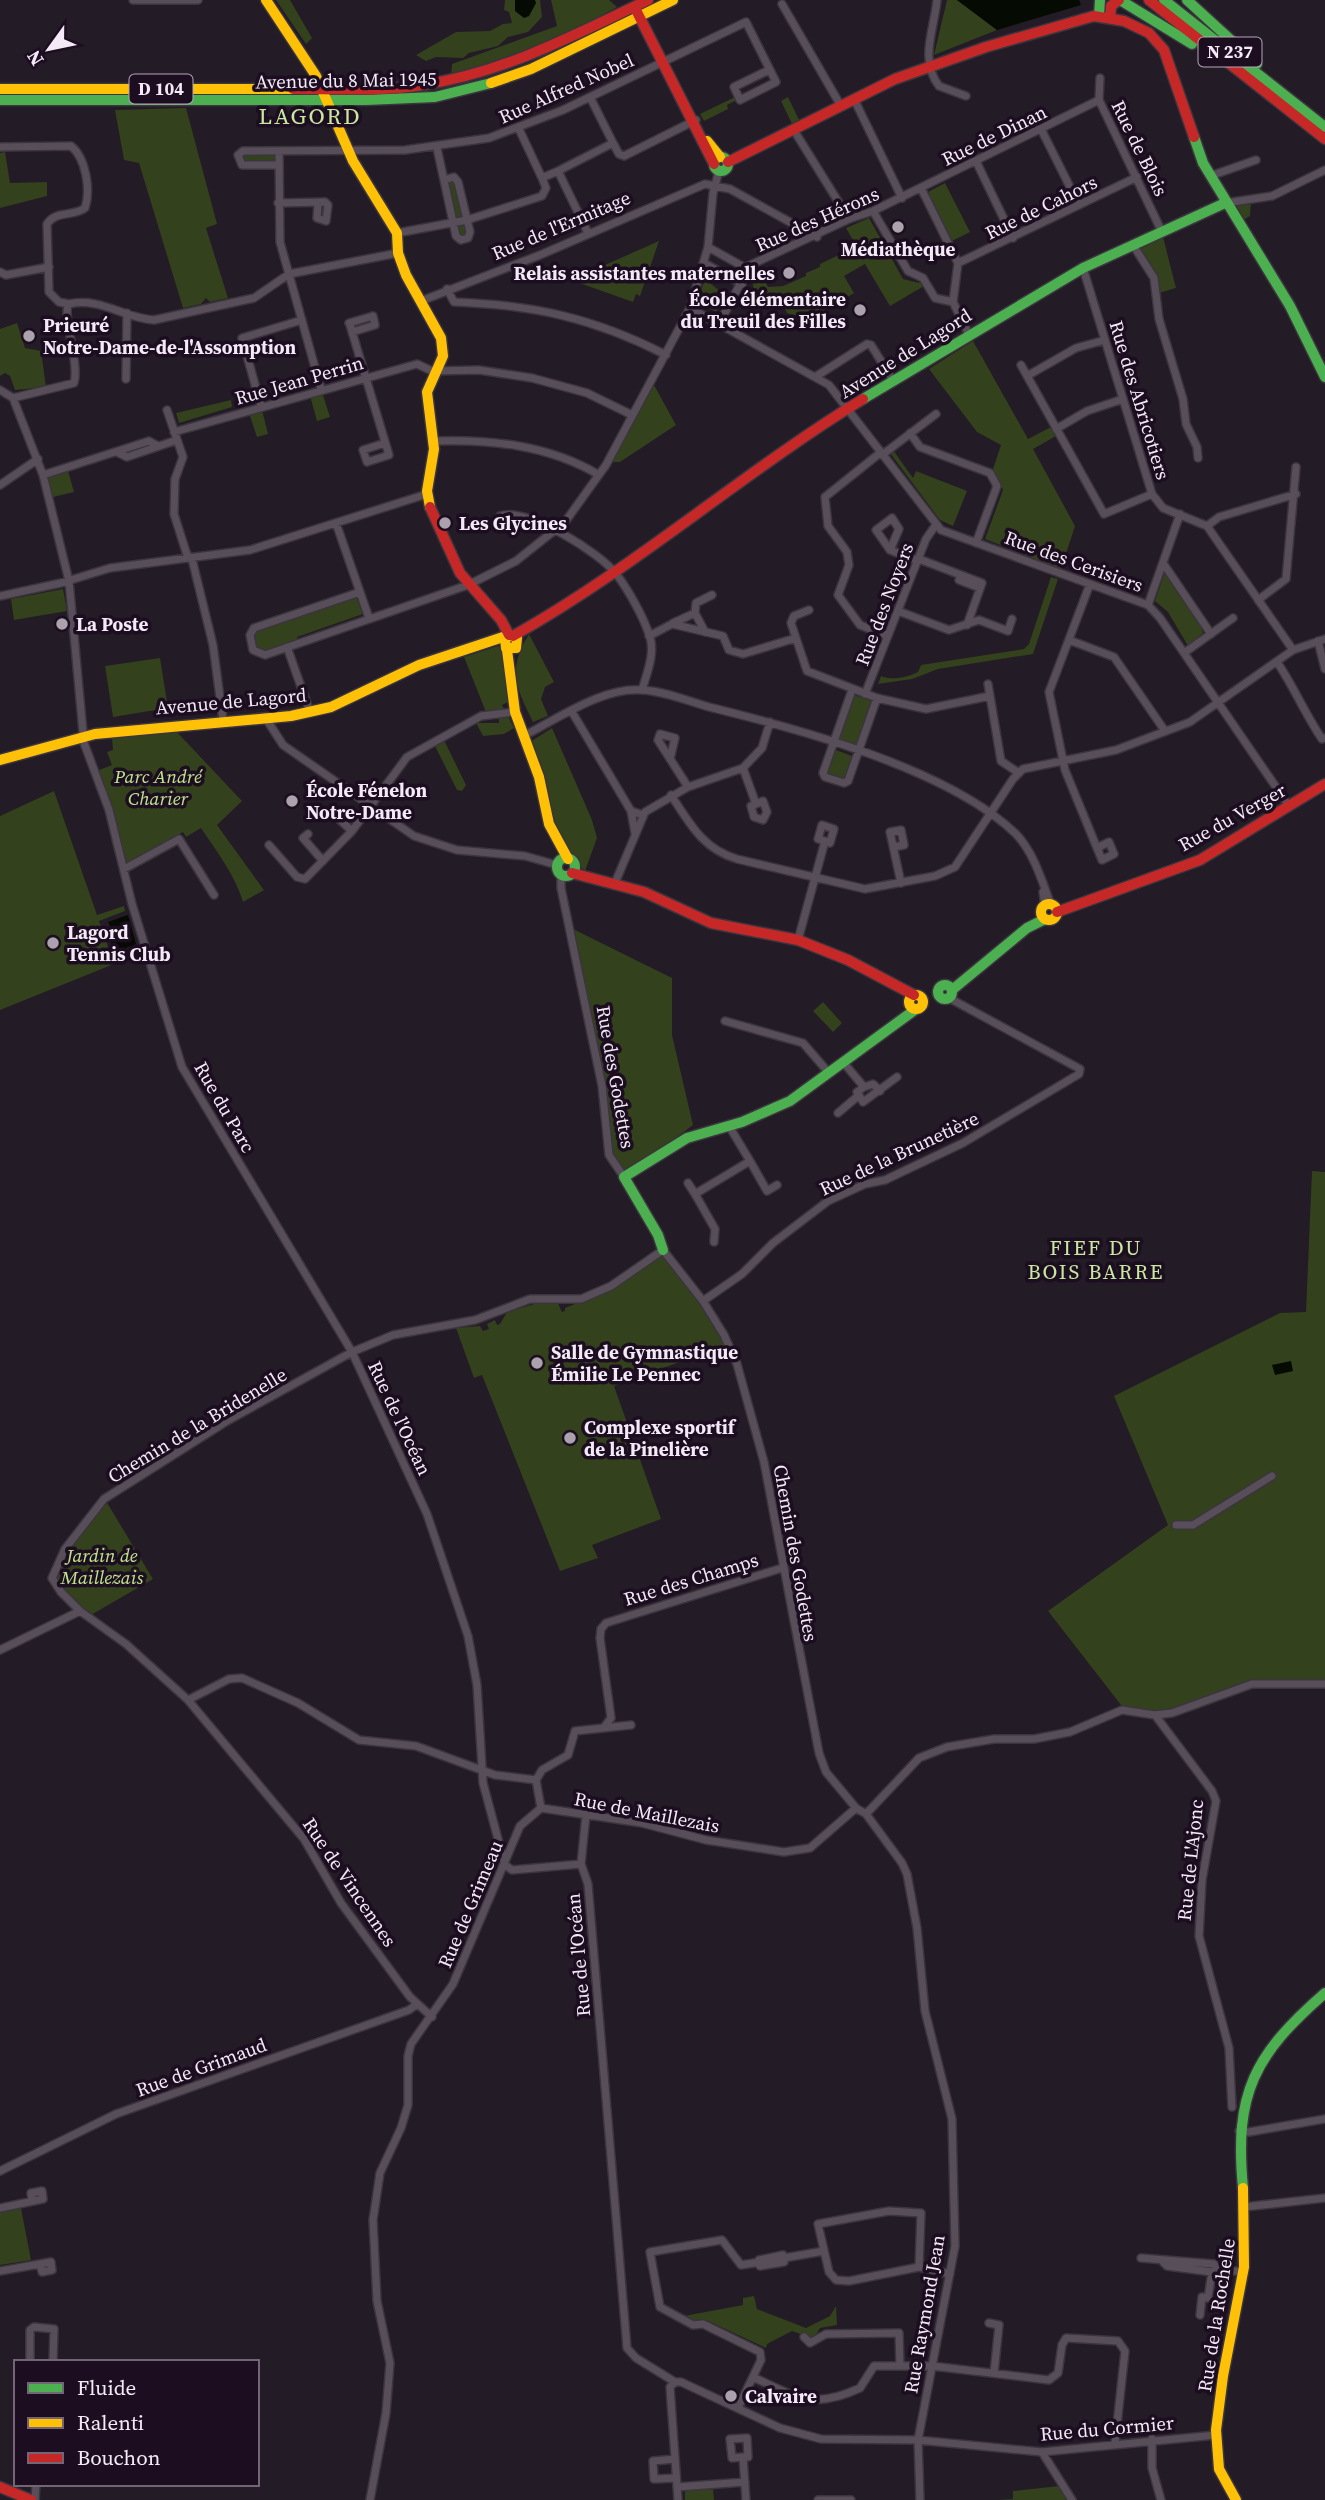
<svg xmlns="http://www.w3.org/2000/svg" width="1325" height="2500" viewBox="0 0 1325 2500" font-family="'Source Serif 4',serif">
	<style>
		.green { fill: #33411c }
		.water { fill: #050a03 }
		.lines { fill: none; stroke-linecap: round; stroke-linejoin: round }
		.street-casing { stroke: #3b353e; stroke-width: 10 }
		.fast-casing { stroke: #3b353e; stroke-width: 13 }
		.slow-casing { stroke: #3b353e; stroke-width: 13 }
		.jam-casing { stroke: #3b353e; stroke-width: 13 }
		.street { stroke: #584e5a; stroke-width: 7 }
		.fast { stroke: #4caf50; stroke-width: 10 }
		.slow { stroke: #ffc107; stroke-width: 10 }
		.jam { stroke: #c62828; stroke-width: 10 }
		.poi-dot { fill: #aba2ae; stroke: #1c0e20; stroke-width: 2.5 }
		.labels { text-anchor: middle; stroke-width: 7; stroke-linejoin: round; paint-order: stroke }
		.shield { fill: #1c0e20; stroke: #b3a8b6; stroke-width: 2 }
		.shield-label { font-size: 18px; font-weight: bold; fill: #f4eaf7 }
		.street-label { font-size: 19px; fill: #f4eaf7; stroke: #1c0e20 }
		.poi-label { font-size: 19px; font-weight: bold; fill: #f4eaf7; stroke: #1c0e20; text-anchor: start }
		.park-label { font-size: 19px; font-style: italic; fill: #bfe48c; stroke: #1c0e20 }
		.neighbourhood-label { font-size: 21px; letter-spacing: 2px; fill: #c8e79f; stroke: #1c0e20 }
		.quarter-label { font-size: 23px; letter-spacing: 2px; fill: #c8e79f; stroke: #1c0e20 }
	</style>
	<rect width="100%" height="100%" fill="#231b26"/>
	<!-- green -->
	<path class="green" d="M276,0h14l22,38 -6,6z
		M505,0h35l2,17 -14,15 -20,5 -10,9 -29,7 -6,5 -27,-1 -10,4 -10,-6 40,-23 34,-1 13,-7 9,-1 -3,-11 -5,-2z
		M551,0h58l8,7 -79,43 -87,28 1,-14 105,-38z
		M947,0h10l40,30 -63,25z
		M735,97l2,3 -10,5 1,4 -24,12 -4,-7z
		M788,97l12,25 -7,4 -12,-25z
		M186,108l31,116 -11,4 22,70 -18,4 -4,-4 -5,6 -18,4 -44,-145 -15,-3 -9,-50z
		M5,152l5,31 37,-1v14l-47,12v-55z
		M279,152l-1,13h-36l-4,-10z
		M454,177l16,60 -12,2 -14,-59z
		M945,183l25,49 -18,9 -24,-49z
		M1251,201l-1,15 -10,6 -15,-19z
		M869,218l34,61 16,4 2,-3 3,6 -34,20 -25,-42 -21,12 10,17 -49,30 -18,-10 -9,-19 -11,4 -13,-8 -3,-13 6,-9 11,19 15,-1 23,-10v-3l14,-6v-3l27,-13v-5l7,-4 -8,-14z
		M1163,237l13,51 -17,5 -5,-22 -16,-24z
		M659,241l-19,55 -4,-2 -3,8 -62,-22z
		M705,279l21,17 -10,16 -19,-11z
		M17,323l8,25 16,3 5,36 -31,3 -5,-14 -5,-3 -5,3v-47z
		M973,341l55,98 23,-12 5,9 -23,13 42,77 -14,43 -76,-30 18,-49 -10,-21 8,-24 -24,-13 -48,-63z
		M654,385l22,40 -56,37h-9z
		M321,389l9,28 -13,4 -8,-29z
		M231,400l1,7 -53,16 -3,-10z
		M261,406l7,28 -11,3 -9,-27z
		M893,450l20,28 3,-7 51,20 -14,35 -13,-6 -50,-67z
		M67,467l7,25 -25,6 -6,-23z
		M1165,572l33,46 5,15 -15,13 -20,-34 -13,-11z
		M1051,577l7,2 -25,75 -95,15 -26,10 -34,5 3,-8c11,5 27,1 37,-4l3,-7 103,-16 5,-5z
		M63,589l4,22 -53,9 -3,-21z
		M356,596l7,18 -66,23 1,3 -33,13 -9,-2 -5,-15 2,-4z
		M529,634l25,48 -9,5 -4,12 7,17 -15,6c-17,-34 -26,-53 -4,-88z
		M498,646l6,5 8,49 -10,5 3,6 -19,1 -22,-55z
		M160,658l8,50 -55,9 -8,-51z
		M854,695l19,6 -16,45 -18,-6z
		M507,714l7,14 -10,6 -21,2 -7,-13h23v-8z
		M552,728l40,92 5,18 -12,33c-36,-30 -43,-87 -55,-129z
		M175,730l67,71 -25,24 47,65 -21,12c-8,-27 -26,-50 -42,-74l-15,9 -3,-5 -51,30 -7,1 -8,-39 -18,-54 13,-5 -5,-13 6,-2 -1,-12z
		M444,740l22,45 -4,6 -5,-1 -23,-46z
		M836,750l16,6 -8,23 -17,-5z
		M54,791l43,124 27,-9 1,5 -26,10 15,43 -114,46v-194z
		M571,928l101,50v57l21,90 -69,52 -15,-22 -7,-70z
		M823,1002l19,21 -9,9 -20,-21z
		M1312,1171l13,1v512c-19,0 -41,-4 -59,-1 -50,8 -95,46 -145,22l-73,-94 120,-86 -54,-129 166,-83 26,-1z
		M662,1252l40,51 24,42 -112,41 47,133 -69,26 6,13 -38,13 -78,-196 -8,3 -18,-50 24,-2 3,5 6,-2 -2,-5 8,-4 2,5 3,-1 7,-12 34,-10 16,-1 5,11 3,-1v-3l32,-13z
		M106,1501l47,78 -62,36c-11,-9 -25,-16 -32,-30 -11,-23 33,-68 47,-84z
		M21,2208l10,52 -31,5v-53z
		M754,2296l3,13 49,19 24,-12 6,-10 1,19 -17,3 -6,11 -22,-8 -25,13 -1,4 -60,-28 -12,3 -10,-7 59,-11v-7z
		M1059,2486l8,14h-69l15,-1v-8z
		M713,2489l1,11h-29v-9z"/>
	<!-- water -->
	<path class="water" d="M515,0h20l1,3 -7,13 -5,2 -9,-7z
		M957,0h122l2,5 -84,25z
		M128,915l8,29 -21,8 -8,-21 4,-3 -3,-6z
		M1291,1361l2,10 -18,4 -3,-10z"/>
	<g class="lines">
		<!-- street casing -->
		<g class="street-casing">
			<path id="street" d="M133,0h65
				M937,0c-3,30 -18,60 2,86l27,10
				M782,4l59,102
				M1100,78l-1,22 63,132
				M590,97l23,46
				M854,99l48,99
				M519,129l23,49 16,-7 30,62
				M1041,129l38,76
				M795,132l54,87
				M0,147l71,-1c15,12 20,44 14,62 -12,9 -29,2 -38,16l2,68 10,10 10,2
				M437,148l19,88 5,4 7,-2 2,-6 -12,-50 -4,-5 -10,3
				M279,152l1,90 41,147
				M976,161l37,77
				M278,165h-36l-4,-10 5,-4 162,-1 84,-12 74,-28 183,-88 30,60 -36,18 -6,-13 35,-17
				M558,171l55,-28 6,11 5,2 72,-36
				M1210,176l46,-16
				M921,188l37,75 -5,39 16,33
				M278,203l47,-1 3,3 -2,16 -9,-3 1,-15
				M1226,203l46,-7 53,-26
				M873,211l35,60 15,7 12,20 18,4
				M397,233l70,-13 75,-24 4,-8 -4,-10
				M1133,245l21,33 5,41 24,80 3,25 11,23 1,11
				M708,247l34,19 4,7 -27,51
				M704,263l38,21
				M958,263l179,-86
				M744,268l105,-49 24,-8 226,-111
				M1083,268l69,226 11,14 44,18 86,124
				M0,272l6,3 43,-8
				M447,289l7,13c80,3 140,16 212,53
				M421,301l119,-46 165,-71 25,5 87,48
				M690,308l139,77 112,145 207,75 12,13 129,188
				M352,332l23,-7 -2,-9 -24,7 1,2 39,130 -22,7 -4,-12 22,-7
				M1021,365l83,149 48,-20
				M1027,376l49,-28 29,-8
				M815,377l52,-33 4,1 23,37
				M126,379l1,-66
				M0,390l13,8
				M13,398l30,77 26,106 15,162 25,67 23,94 50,163 170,285 75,162 41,122 9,49 6,98 22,82 7,5 69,-6 7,20 39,464 9,10 39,24h6l99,46 41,11 97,1 124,12 174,-17
				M13,398l61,-15c6,-20 -13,-70 -5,-79 32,-7 54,14 85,16l100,-22 35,-24 109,-21
				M261,406l-19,-68 60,-18
				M167,410l16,47 -8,22 -1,35 13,41 5,4 21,86 10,75
				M1056,429l31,-18 36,-12
				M174,432l243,-68 15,7 47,-1 53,8 55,15 45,22
				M910,433l10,14 70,26 7,13 -21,57
				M433,441c57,-2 116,4 166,34
				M117,452l10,5 50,-17
				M880,453l-55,44 3,29 19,26 2,13 -11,30 22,30 28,11
				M882,455l54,-41
				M43,475l106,-34 9,5
				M0,485l38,-26
				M500,516c27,-9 101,37 117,59 12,16 27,43 33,62 5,17 -3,36 -8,53
				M336,523l33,95
				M1207,526l12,-9 77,-23
				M890,550l9,-21 -7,-11 -16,12 14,20 28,11
				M919,559l63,24 -15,42
				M1163,563l48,71
				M961,575l-2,5 21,8
				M1090,584l-41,108 16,78 32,78 5,12 12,-6 -5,-12 -12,6
				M360,592l-106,36 -4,7 3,15 12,5 203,-70 48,-24 49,-39 41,-57 84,-157 18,-61 5,-54 6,-22
				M0,596l61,-13 49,-15 140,-18 177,-56
				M1258,600l28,-21 10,-112
				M1148,605l32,-91
				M809,610l-15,6 -3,7 16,48 70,27 49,11 64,-13
				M898,611l51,19 30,-10 29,11 4,-12
				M695,613l10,19
				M673,623l22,-10 1,-10 16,-8
				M649,636l23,-12 51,12 6,14 14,4 53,-16
				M1069,640l45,17 51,74
				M1318,641l7,28
				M287,647l23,65
				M1184,653l49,-35
				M1277,662c17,25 28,52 45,77l3,-1
				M988,684l13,77 18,12
				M852,690l-29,83 2,4 19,6 4,-2 29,-83
				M865,694l61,-155 9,-13
				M572,712l59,99 12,4
				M265,717l18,28 131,91 43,14 68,6 32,9
				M529,733c33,-17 75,-46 113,-43 22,1 46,11 67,17 90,22 240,62 307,127 18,19 26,47 35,71
				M670,759l5,-21 -15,-4 -2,6 30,47
				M743,768l13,36 -5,2 3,11 9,3 4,-8 -4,-11 -7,3
				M671,795c19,29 32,54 66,64l128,30 70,-13 20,-9 58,-88 10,-10 93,-19 74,-28 103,-72 32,-11
				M631,811l4,22
				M340,820l12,11
				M308,834l-5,4 20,23
				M269,845l28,32 8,2 47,-48 55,-74 74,-41 34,-4
				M894,847l10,-2 -3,-15 -11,2 11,51
				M124,869l55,-30 35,56
				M561,875v13l41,198 7,69 15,22
				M615,883l30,-71 43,-25 55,-19 19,-20 8,-26
				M1043,892l2,14
				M798,940l27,-99 5,2 4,-14 -12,-4 -4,14 7,2
				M725,1021l78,22 26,30
				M843,1062l21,25 -7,5 6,10 34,-25
				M864,1087l9,-3 7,7
				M838,1113l20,-17
				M750,1161l17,30 10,-6
				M688,1183l7,11
				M714,1242l1,-13 -20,-35 55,-33 -21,-35
				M703,1301l39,-27 31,-31 55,-42 37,-17 20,-4 78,-37 116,-69 1,-5 -131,-71
				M1176,1525h17l79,-49
				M80,1611l-19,-19 -9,-14 13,-29 39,-50 123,-78 125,-69 41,-17 82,-15 55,-21h51l30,-13 52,-36 40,51 21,34 13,29 27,98 55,291 7,19 30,36
				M0,1650l80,-39 46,33 62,56 41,-21 13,-1 56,25 61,37 57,6 79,29 41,5 5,28 101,15 64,17 78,12 26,-4 46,-40 10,6 53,-56 28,-11 47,-8h40l36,-7 52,-22 33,5 17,-2 80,-29h73
				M188,1700l116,139 37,64 69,94 22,20
				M1155,1715l57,76 4,10 -14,79 -3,56 30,112 3,59
				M605,1726l6,-8 -11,-80 1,-9 5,-6 176,-55
				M536,1780l6,-10 26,-15 7,-24 56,-6
				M866,1814l36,49 5,11 10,54 8,83 27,108 3,127 -37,194 2,60
				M581,1864l5,-49
				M1239,2131l10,1 76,-13
				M0,2171l116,-57 293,-104 8,-6
				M1244,2207l81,-9
				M0,2208l43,-9 -1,-8 -11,2 1,8
				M1141,2258l73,6 3,5 27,3
				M760,2262l-1,-2 24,-5 1,3
				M1163,2262l4,4 45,6 5,-3
				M919,2267l2,-54 -32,-2 -71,13 11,48 7,8 13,1 70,-14 31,7
				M0,2271l51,-9 1,8 -10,2 -2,-8
				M1200,2315l2,-18 6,1 4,-26
				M989,2323l10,2 -5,48
				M804,2337l6,6 16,-9 73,-1 1,33
				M30,2362v-32l4,-3 20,2 -1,33
				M753,2377c43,20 60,33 107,11l14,-22h58l117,14 9,-7 4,-28 4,-7 52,3 7,10 -10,92
				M675,2382l-5,5 8,113
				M738,2408l23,-48 -1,-8 -57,-28 -10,1 -33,-18 -10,-55 72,-12 19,25 19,-3v4l24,-4v-4l40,-7
				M1152,2439v29l9,32
				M1042,2452l30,48
				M743,2457l-11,1 -2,-19 17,-1 1,19h-5l3,43
				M675,2459l-22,2 1,18 22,-1
				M677,2487l68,-5
				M35,2500l1,-16
				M370,2500l16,-87 4,-50 -13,-62 -4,-81 7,-47 21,-45 7,-23v-49l3,-12 42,-60 67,-158 21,-18
				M818,2500h33"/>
		</g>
		<!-- fast casing -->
		<g class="fast-casing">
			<path id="fast" d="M1120,0l72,44
				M1164,0l161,127
				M1187,0l70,64
				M1099,16l1,-16
				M0,100h366l69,-3 56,-14
				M1194,137l9,26 87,143 35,71
				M714 164a7 7 0 1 1 14 0a7 7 0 1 1-14 0Z
				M863,399l220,-131 142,-65
				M557 867a9 9 0 1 1 18 0a9 9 0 1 1-18 0Z
				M938 992a7 7 0 1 1 14 0a7 7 0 1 1-14 0Z
				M952,990l75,-62 18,-9
				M663,1250l-5,-15 -34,-58 63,-39 55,-16 48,-21 126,-92
				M1243,2188c-9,-95 11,-133 82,-195"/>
		</g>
		<!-- slow casing -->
		<g class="slow-casing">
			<path id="slow" d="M266,0l50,76 37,85 44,72 1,20 8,22 35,63 2,18 -16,36 7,57 -7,42 3,16
				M491,83l40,-14 142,-69
				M0,89h293
				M707,141l13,16
				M507,650l8,62 24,65 10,47 19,35
				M0,760l95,-26 196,-18 40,-9 88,-42 90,-30 8,3 -1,10h-10l-1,-10
				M1041 912a8 8 0 1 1 16 0a8 8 0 1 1-16 0Z
				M909 1002a7 7 0 1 1 14 0a7 7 0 1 1-14 0Z
				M1236,2500l-17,-31 -3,-39 7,-54 21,-109 -1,-79"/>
		</g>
		<!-- jam casing -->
		<g class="jam-casing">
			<path id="jam" d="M1149,0l176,139
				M636,10l78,154
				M1110,18l1,-12 8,-6
				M293,89c43,0 87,3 129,-4 81,-12 153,-50 226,-85
				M728,162l167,-83 91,-32 108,-31 30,5 25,12 15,17 30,87
				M430,507l30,66 41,47 8,15
				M513,636c123,-69 229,-163 350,-237
				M572,873l72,19 67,31 87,17 50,20 66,35
				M1057,912l143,-52 125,-76
				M0,2487l31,13"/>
		</g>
		<!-- street -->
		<use href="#street" class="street"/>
		<!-- fast -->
		<use href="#fast" class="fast"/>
		<!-- slow -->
		<use href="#slow" class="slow"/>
		<!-- jam -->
		<use href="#jam" class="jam"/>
	</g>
	<!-- markers -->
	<g class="poi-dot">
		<circle cx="898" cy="227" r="7"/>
		<circle cx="789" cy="273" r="7"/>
		<circle cx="860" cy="310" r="7"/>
		<circle cx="29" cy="336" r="7"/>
		<circle cx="445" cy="523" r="7"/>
		<circle cx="62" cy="624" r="7"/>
		<circle cx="292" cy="801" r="7"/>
		<circle cx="53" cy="943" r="7"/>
		<circle cx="537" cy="1363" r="7"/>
		<circle cx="570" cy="1438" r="7"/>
		<circle cx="731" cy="2396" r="7"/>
	</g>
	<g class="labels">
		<!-- shield labels -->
		<g class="shield">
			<rect x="1198.5" y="37.5" width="63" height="29" rx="5"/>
			<rect x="129.5" y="74.5" width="63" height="29" rx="5"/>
		</g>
		<g class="shield-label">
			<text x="1230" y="58">N 237</text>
			<text x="161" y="95">D 104</text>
		</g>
		<!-- street labels -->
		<g class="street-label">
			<text transform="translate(346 80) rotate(-1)" y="7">Avenue du 8 Mai 1945</text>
			<text transform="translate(566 88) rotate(-24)" y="7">Rue Alfred Nobel</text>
			<text transform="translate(994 135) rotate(-26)" y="7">Rue de Dinan</text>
			<text transform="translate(1140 148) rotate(64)" y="7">Rue de Blois</text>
			<text transform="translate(1041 207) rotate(-26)" y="7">Rue de Cahors</text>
			<text transform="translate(817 219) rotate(-24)" y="7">Rue des Hérons</text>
			<text transform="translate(561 225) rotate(-23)" y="7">Rue de l'Ermitage</text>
			<text transform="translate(905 353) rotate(-32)" y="7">Avenue de Lagord</text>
			<text transform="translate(299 380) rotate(-16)" y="7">Rue Jean Perrin</text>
			<text transform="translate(1140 400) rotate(73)" y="7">Rue des Abricotiers</text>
			<text transform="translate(1074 561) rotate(20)" y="7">Rue des Cerisiers</text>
			<text transform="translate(884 604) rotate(-69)" y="7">Rue des Noyers</text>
			<text transform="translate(231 701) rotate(-5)" y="7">Avenue de Lagord</text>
			<text transform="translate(1232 817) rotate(-29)" y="7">Rue du Verger</text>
			<text transform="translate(616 1077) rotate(80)" y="7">Rue des Godettes</text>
			<text transform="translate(225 1107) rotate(60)" y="7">Rue du Parc</text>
			<text transform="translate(899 1153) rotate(-25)" y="7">Rue de la Brunetière</text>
			<text transform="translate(400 1418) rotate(65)" y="7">Rue de l'Océan</text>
			<text transform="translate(197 1425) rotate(-31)" y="7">Chemin de la Bridenelle</text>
			<text transform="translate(796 1553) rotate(80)" y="7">Chemin des Godettes</text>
			<text transform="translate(691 1579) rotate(-17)" y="7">Rue des Champs</text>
			<text transform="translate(647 1812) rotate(11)" y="7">Rue de Maillezais</text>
			<text transform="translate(1190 1860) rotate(-84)" y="7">Rue de L'Ajonc</text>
			<text transform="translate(350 1882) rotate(56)" y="7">Rue de Vincennes</text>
			<text transform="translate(470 1904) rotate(-67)" y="7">Rue de Grimeau</text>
			<text transform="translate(578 1955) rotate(-95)" y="7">Rue de l'Océan</text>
			<text transform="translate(201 2067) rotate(-20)" y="7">Rue de Grimaud</text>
			<text transform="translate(924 2314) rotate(-80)" y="7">Rue Raymond Jean</text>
			<text transform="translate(1216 2315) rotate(-81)" y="7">Rue de la Rochelle</text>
			<text transform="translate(1107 2428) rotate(-5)" y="7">Rue du Cormier</text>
		</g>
		<!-- poi labels -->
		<g class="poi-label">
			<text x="898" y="256" text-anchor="middle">Médiathèque</text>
			<text x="775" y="280" text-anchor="end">Relais assistantes maternelles</text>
			<text x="846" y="306" text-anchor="end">École élémentaire<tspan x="846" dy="22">du Treuil des Filles</tspan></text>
			<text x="43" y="332">Prieuré<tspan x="43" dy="22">Notre-Dame-de-l'Assomption</tspan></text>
			<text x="459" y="530">Les Glycines</text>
			<text x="76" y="631">La Poste</text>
			<text x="306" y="797">École Fénelon<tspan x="306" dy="22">Notre-Dame</tspan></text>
			<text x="67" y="939">Lagord<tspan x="67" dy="22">Tennis Club</tspan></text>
			<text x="551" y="1359">Salle de Gymnastique<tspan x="551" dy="22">Émilie Le Pennec</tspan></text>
			<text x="584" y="1434">Complexe sportif<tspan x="584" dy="22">de la Pinelière</tspan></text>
			<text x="745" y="2403">Calvaire</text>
		</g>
		<!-- park labels -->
		<g class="park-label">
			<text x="158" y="783">Parc André<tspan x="158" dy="22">Charier</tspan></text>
			<text x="102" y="1562">Jardin de<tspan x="102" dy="22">Maillezais</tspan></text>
		</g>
		<!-- neighbourhood labels -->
		<g class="neighbourhood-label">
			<text x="1096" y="1255">FIEF DU<tspan x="1096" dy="24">BOIS BARRE</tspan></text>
		</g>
		<!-- quarter labels -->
		<g class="quarter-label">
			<text x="310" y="124">LAGORD</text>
		</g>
	</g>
	<!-- legend -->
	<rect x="14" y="2360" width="245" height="126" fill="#1c0e20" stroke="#726676" stroke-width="2"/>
	<rect x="28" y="2383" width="35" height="10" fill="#4caf50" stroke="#726676" stroke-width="2"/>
	<text x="77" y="2395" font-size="21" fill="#f4eaf7">Fluide</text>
	<rect x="28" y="2418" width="35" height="10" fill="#ffc107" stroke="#726676" stroke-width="2"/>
	<text x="77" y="2430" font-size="21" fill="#f4eaf7">Ralenti</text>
	<rect x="28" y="2453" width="35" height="10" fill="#c62828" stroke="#726676" stroke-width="2"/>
	<text x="77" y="2465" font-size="21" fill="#f4eaf7">Bouchon</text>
	<!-- north arrow -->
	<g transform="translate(49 49) rotate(237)" stroke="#1c0e20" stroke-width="5" paint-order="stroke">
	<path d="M0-5L12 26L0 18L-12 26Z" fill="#f4eaf7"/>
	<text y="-10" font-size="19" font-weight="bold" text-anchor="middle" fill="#f4eaf7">N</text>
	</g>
</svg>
